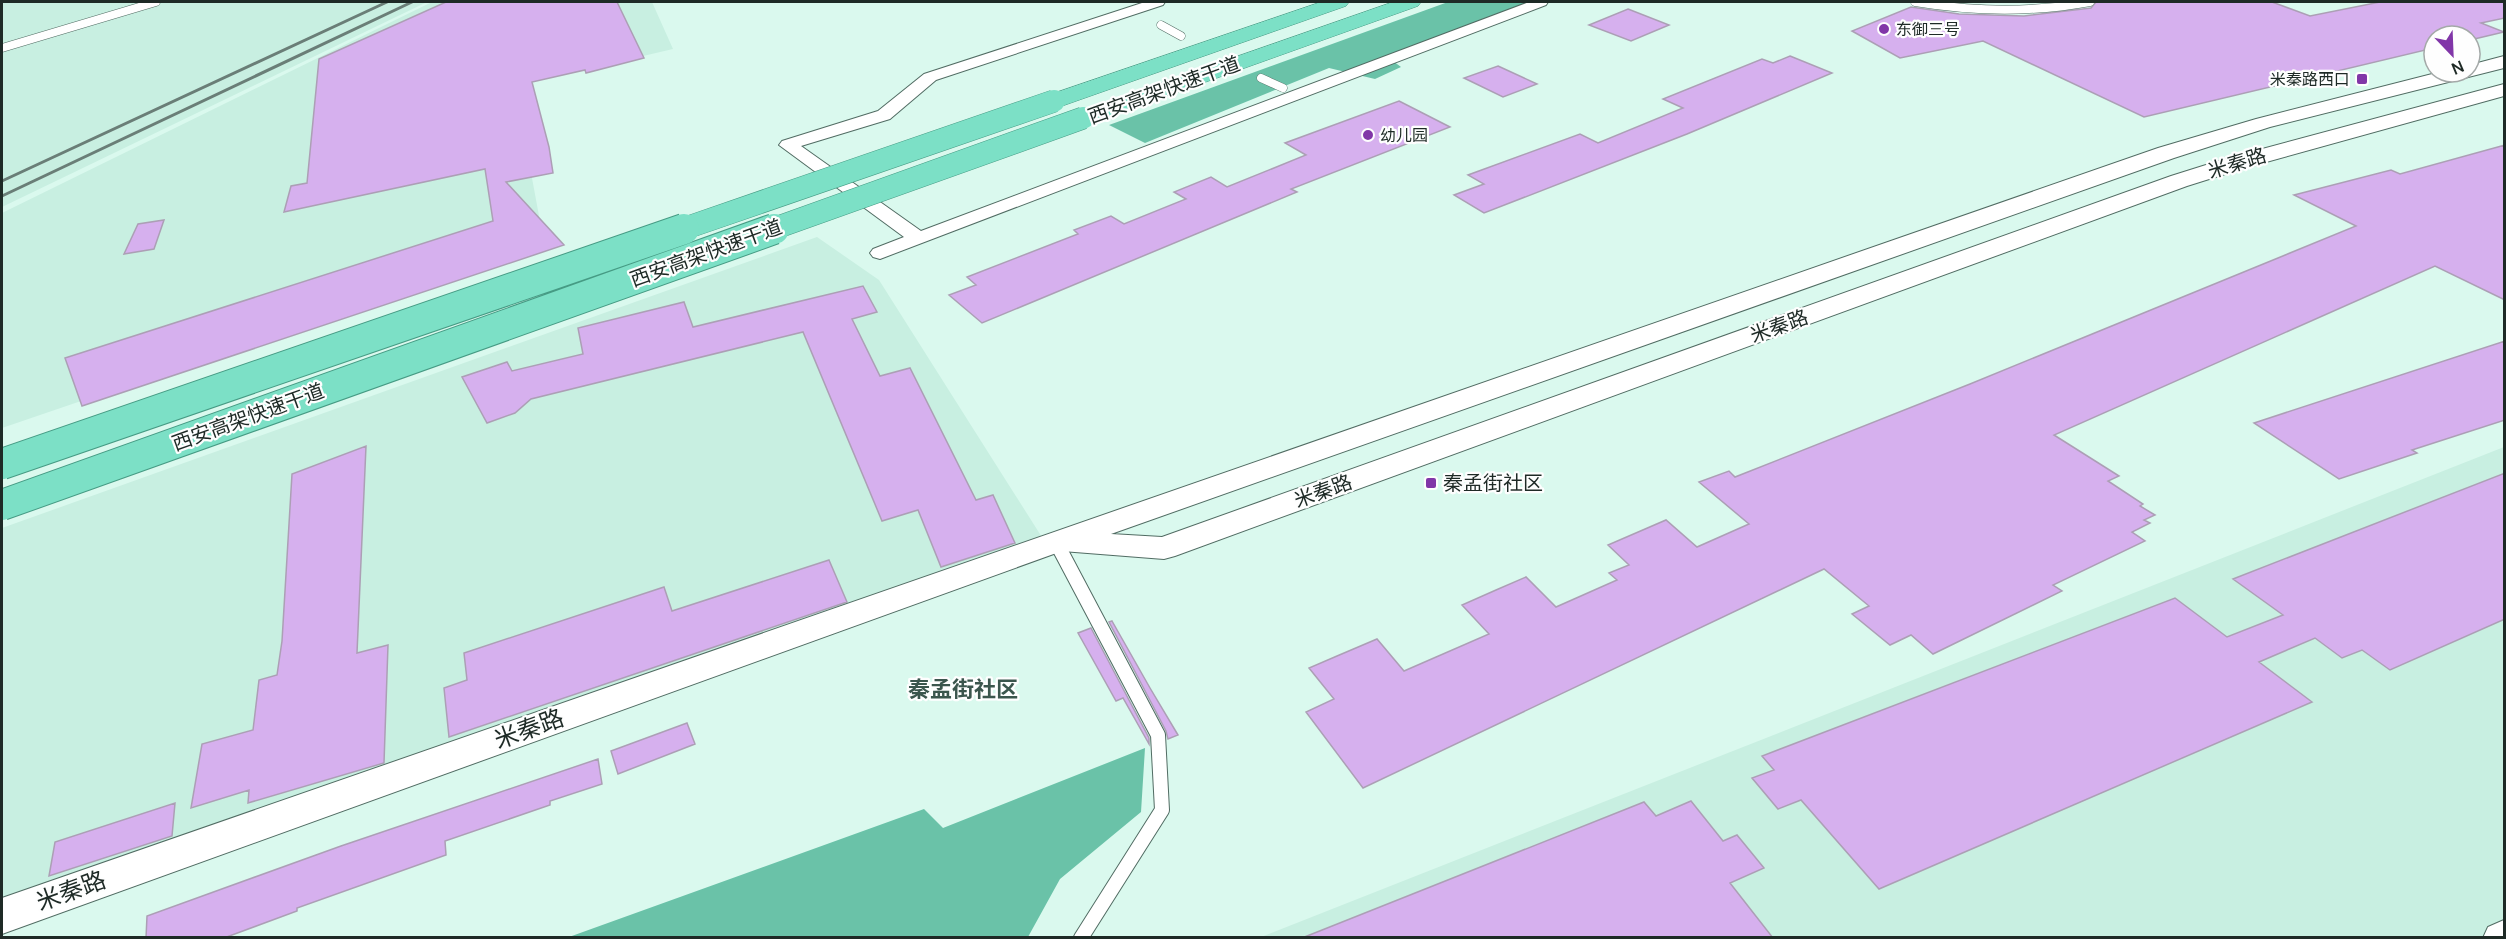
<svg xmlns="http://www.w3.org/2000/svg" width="2506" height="939" viewBox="0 0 2506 939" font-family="Manrope,'Noto Sans SC',sans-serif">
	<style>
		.built { fill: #c8efe1 }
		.forest { fill: #6ac2a8 }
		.building { fill: #d6b0ee; stroke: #ac9fb5; stroke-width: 1.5 }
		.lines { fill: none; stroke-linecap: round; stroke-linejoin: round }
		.service-far1-casing { stroke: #516c63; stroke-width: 9 }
		.service-casing { stroke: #516c63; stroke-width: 16 }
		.minor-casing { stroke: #516c63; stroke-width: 2 }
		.tertiary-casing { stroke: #516c63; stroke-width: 2 }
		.trunk-casing { stroke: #469b84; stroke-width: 1 }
		.service-far1 { stroke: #fff; stroke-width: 8 }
		.service { stroke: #fff; stroke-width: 14 }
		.minor { fill: #fff; fill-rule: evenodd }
		.tertiary { fill: #fff; fill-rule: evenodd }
		.trunk { fill: #7ce0c6; fill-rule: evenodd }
		.rail { stroke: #6a7e77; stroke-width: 3 }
		.trunk-bridge-far1-casing { stroke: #469b84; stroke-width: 23; stroke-linecap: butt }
		.trunk-bridge-casing { stroke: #469b84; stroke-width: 32; stroke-linecap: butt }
		.trunk-bridge-far1 { stroke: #7ce0c6; stroke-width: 22 }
		.trunk-bridge { stroke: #7ce0c6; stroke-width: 30 }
		.poi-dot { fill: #8136a8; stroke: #fefefe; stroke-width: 2 }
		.labels { text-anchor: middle; stroke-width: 4.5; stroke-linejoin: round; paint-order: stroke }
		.far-poi-label { font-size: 16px; fill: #1e2a26; stroke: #fefefe; text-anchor: start }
		.street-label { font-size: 20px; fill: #1e2a26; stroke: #fefefe }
		.poi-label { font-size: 20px; fill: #1e2a26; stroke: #fefefe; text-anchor: start }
		.quarter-label { font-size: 22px; font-weight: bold; fill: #3b564d; stroke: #fefefe }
		.near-street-label { font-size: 24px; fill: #1e2a26; stroke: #fefefe }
	</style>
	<rect width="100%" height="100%" fill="#daf9ee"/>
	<!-- built -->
	<path class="built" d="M2,2h425l-425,205z
		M432,2h220l21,47 -158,37 29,157 -542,185v-215z
		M817,237l62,43 166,262 -1043,359v-373z
		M2504,447v490h-1243z"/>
	<!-- forest -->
	<path class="forest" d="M1448,2h98l-157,56 12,9 -26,12 -46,-11 -184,75 -36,-18z
		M1145,748l-4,64 -81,67 -32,58h-459l355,-128 19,19z"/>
	<!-- building -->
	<path class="building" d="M446,2h171l27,56 -58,15 -1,-3 -53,12 17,65 4,26 -47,9 58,63 -482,161 -17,-48 428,-137 -8,-52 -201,43 7,-26 16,-3 12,-124z
		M2096,2h176l38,14 70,-14h125v16l-24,5 23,9 -34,8v-4h-36v12l-290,69 -161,-76 -83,17 -48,-27 59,-24 48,7 65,2 67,-8z
		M1628,9l41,16 -38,16 -42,-16z
		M1790,56l42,17 -145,61 -203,79 -30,-18 30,-11 -16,-9 112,-41 18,9 85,-35 -20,-9 99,-40 11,4z
		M1498,66l39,18 -34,13 -39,-19z
		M1399,101l51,26 -159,62 6,3 -315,131 -33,-28 27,-10 -9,-8 111,-43 -4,-4 37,-14 13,8 62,-25 -12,-7 37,-15 16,10 79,-32 -21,-12z
		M2505,145v155l-70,-34 -381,169 65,41 -11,5 35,23 -3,2 15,9 -11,5 6,3 -18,9 13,9 -92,44 9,6 -129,63 -22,-19 -21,10 -38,-31 17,-8 -45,-37 -461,219 -57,-76 28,-13 -25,-31 28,-12 40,-17 27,32 85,-37 -27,-29 34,-15 30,-13 30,30 61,-27 -8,-7 20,-8 -21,-20 58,-25 31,27 52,-23 -50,-42 30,-11 6,6 235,-93 386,-158 -62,-31 97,-25 9,4z
		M164,220l-10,29 -30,5 14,-30z
		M863,286l14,26 -25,7 28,57 30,-8 66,132 17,-5 22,48 -74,24 -23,-57 -36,11 -79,-189 -272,67 -16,14 -28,10 -25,-46 45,-15 5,9 71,-17 -5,-26 106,-26 9,25z
		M2505,341v79l-93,30 5,3 -78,26 -85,-56z
		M366,446l-9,207 31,-8 -4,118 -136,40 1,-13 -58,18 11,-64 51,-14 6,-50 18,-5 5,-34 10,-167z
		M2505,473v146l-115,51 -28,-20 -20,8 -27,-20 -56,24 53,40 -433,187 -78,-89 -23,9 -26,-31 22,-8 -12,-14 413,-158 52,39 56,-22 -50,-36z
		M829,560l18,42 -398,135 -5,-49 23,-8 -3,-27 200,-66 8,24z
		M1112,621l38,67 28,47 -10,4 -2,-8 -57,-109z
		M1091,628l58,110v6l-26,-46 -7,3 -38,-68z
		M687,723l8,21 -77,30 -7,-23z
		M598,759l4,25 -52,17v4l-105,36 1,14 -149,53v3l-73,27h-78l1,-22 194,-70z
		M1691,801l32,40 14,-6 27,33 -34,15 43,55h-471l342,-136 12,14z
		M175,803l-3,33 -123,40 6,-34z"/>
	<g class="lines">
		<!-- service-far1 casing -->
		<g class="service-far1-casing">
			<path id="service-far1" d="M1915,2c60,10 115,11 175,0
				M1161,25l20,11
				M2,48l154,-46
				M1261,78l22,10"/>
		</g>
		<!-- service casing -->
		<g class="service-casing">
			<path id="service" d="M1056,542l102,193 4,75 -81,128"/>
		</g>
		<!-- minor casing -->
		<g class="minor-casing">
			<path id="minor" d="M1145,2h20l-2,3 -227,75 -46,39 -89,27 120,85 608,-229h19l-2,3 -666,254 -7,-2 -3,-4 3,-4 31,-12 -125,-92 3,-4 96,-30 46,-37z
				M2504,920v18h-21l5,-11z"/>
		</g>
		<!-- tertiary casing -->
		<g class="tertiary-casing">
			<path id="tertiary" d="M2504,56v12l-234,59 -96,31 -1063,376 51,3 1009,-361 54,-17 279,-75v12l-263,73 -54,17 -1012,370 -11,3 -102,-8 -1060,383v-36l2156,-750 98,-29 184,-47h30v-7z"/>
		</g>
		<!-- trunk casing -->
		<g class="trunk-casing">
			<path id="trunk" d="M1321,2h28l-3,4 -284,100 -8,2 -8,-2 -3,-5 3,-5z
				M1393,2h28l-3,4 -327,117 -8,2 -8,-2 -4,-5 4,-5z"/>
		</g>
		<!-- service-far1 -->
		<use href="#service-far1" class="service-far1"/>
		<!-- service -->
		<use href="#service" class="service"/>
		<!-- minor -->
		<use href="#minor" class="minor"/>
		<!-- tertiary -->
		<use href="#tertiary" class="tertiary"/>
		<!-- trunk -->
		<use href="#trunk" class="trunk"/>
		<!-- rail -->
		<path class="rail" d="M2,181l385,-179
			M2,196l410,-194"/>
		<!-- trunk-bridge-far1 casing -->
		<g class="trunk-bridge-far1-casing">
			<path id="trunk-bridge-far1" d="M680,230l374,-129
				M770,230l313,-112"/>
		</g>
		<!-- trunk-bridge casing -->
		<g class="trunk-bridge-casing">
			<path id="trunk-bridge" d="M2,464l682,-235
				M2,505l772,-276"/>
		</g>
		<!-- trunk-bridge-far1 -->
		<use href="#trunk-bridge-far1" class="trunk-bridge-far1"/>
		<!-- trunk-bridge -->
		<use href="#trunk-bridge" class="trunk-bridge"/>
	</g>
	<!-- markers -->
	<g class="poi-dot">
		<circle cx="1884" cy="29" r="6"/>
		<rect x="2356" y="73" width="12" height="12" rx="3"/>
		<circle cx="1368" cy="135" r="6"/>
		<rect x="1425" y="477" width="12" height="12" rx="3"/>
	</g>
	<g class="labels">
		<!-- far-poi labels -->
		<g class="far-poi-label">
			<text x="1896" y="35">东御三号</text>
			<text x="2350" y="85" text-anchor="end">米秦路西口</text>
			<text x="1380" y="141">幼儿园</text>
		</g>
		<!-- street labels -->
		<g class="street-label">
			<text transform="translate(1164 90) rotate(-20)" y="7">西安高架快速干道</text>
			<text transform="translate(2237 163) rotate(-17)" y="7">米秦路</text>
			<text transform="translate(706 253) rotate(-20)" y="7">西安高架快速干道</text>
			<text transform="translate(1779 326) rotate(-20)" y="7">米秦路</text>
			<text transform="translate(248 417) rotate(-20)" y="7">西安高架快速干道</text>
			<text transform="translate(1323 491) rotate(-20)" y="7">米秦路</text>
		</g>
		<!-- poi labels -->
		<g class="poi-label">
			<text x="1443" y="490">秦孟街社区</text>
		</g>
		<!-- quarter labels -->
		<g class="quarter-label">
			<text x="963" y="697">秦孟街社区</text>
		</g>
		<!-- near-street labels -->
		<g class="near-street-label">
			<text transform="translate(529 729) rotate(-20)" y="8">米秦路</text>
			<text transform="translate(71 891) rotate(-20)" y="8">米秦路</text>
		</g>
	</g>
	<!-- border -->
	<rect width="2506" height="939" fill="none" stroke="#1e2a26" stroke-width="6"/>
	<!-- north arrow -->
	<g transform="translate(2452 54) rotate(157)"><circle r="28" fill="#fefefe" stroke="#a4a9a8" stroke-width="1.5"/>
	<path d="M0-4.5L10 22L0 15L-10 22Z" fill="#8136a8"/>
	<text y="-9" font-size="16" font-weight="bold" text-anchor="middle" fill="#1e2a26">N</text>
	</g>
</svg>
